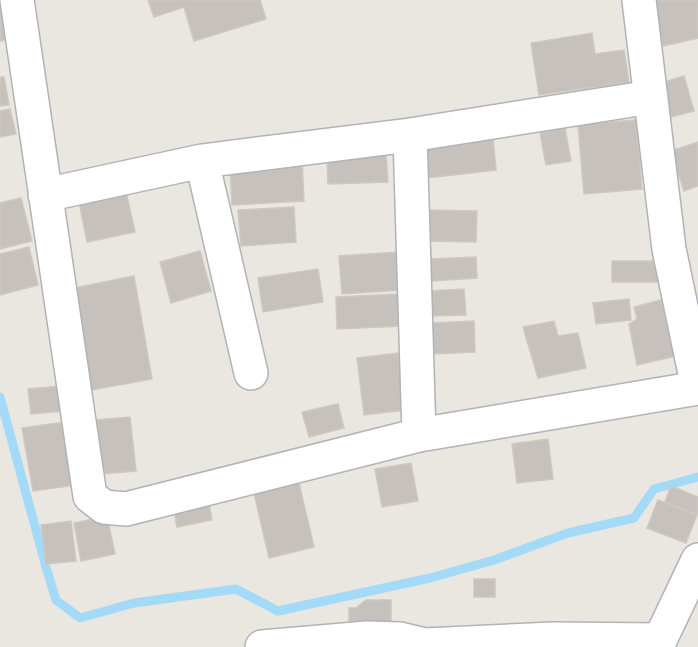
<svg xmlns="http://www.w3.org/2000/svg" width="698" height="647" viewBox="0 0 698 647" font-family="'IBM Plex Sans',sans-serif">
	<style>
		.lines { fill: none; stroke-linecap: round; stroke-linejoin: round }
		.stream { stroke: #a3daf7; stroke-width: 9 }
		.building { fill: #c6c1bc; stroke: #cec8bf; stroke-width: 1.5 }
		.minor-casing { stroke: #b0b3b7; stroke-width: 36 }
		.minor { stroke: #fff; stroke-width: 33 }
	</style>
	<rect width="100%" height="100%" fill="#eae7e0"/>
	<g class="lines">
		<!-- stream -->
		<path class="stream" d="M0,397l46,170 10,33 24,18 54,-15 102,-14 42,22 152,-33 64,-18 74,-27 66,-15 20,-29 44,-12"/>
	</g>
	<!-- building -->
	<path class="building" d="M148,0h112l6,19 -72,22 -10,-34 -30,10z
		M653,0h45v38l-35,8z
		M0,3h3l5,37 -8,1z
		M592,33l3,21 29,-4 5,32 -90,13 -8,-52z
		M684,76l10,35 -23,6 -10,-34z
		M0,77h4l5,28 -9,1z
		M10,109l6,25 -16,3v-26z
		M636,120l6,69 -58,5 -6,-69z
		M565,128l6,33 -25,4 -6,-32z
		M493,137l3,33 -69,8 -4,-34z
		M698,142v44l-14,5 -13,-40z
		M386,152l2,30 -60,2 -1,-30z
		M302,160l2,41 -72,4 -2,-42z
		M125,187l10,45 -48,10 -9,-45z
		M21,198l11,43 -32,8v-46z
		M294,207l2,35 -55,4 -3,-36z
		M429,210l48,1 -1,31 -47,-1z
		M29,247l9,38 -38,10v-41z
		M200,251l11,40 -40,12 -11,-41z
		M398,252l3,38 -59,4 -3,-38z
		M476,257l1,21 -47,3 -2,-22z
		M612,261h50v21h-50z
		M318,269l5,33 -60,10 -5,-34z
		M134,276l18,103 -65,12 -18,-102z
		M464,289l2,26 -37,1 -1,-25z
		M400,294l1,32 -64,3 -1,-32z
		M629,299l2,21 -35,4 -3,-21z
		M661,300l15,56 -39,9 -8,-41 8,-5 -3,-12z
		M474,321l1,31 -42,2 -1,-31z
		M554,321l4,15 20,-3 8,35 -48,10 -15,-51z
		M398,353l7,57 -41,5 -7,-57z
		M61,386l3,25 -33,3 -3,-25z
		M338,404l6,24 -35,9 -7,-25z
		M130,417l6,54 -36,3 -5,-54z
		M65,422l10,63 -42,6 -11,-63z
		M548,439l5,40 -36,4 -5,-39z
		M411,463l7,38 -36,6 -7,-38z
		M298,479l16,68 -45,11 -16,-69z
		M671,486l27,11 -1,18 -32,-13z
		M658,500l39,15 -11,28 -39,-15z
		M209,503l3,17 -35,7 -3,-17z
		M107,516l8,38 -34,7 -7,-38z
		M71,521l5,40 -30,3 -5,-39z
		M474,579h21v18h-21z
		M366,600h25v29l-42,-4v-17h7z"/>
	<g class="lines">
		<!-- minor casing -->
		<g class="minor-casing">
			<path id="minor" d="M17,0l73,496 14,11 22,2 293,-74 279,-47
				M639,0l30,249 29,139
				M410,135l9,300
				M202,161l49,212
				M45,195l157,-34 208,-26 241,-38
				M262,647l105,-9 33,1 25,6 128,-6 107,1 38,-80"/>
		</g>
		<!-- minor -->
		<use href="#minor" class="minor"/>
	</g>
</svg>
